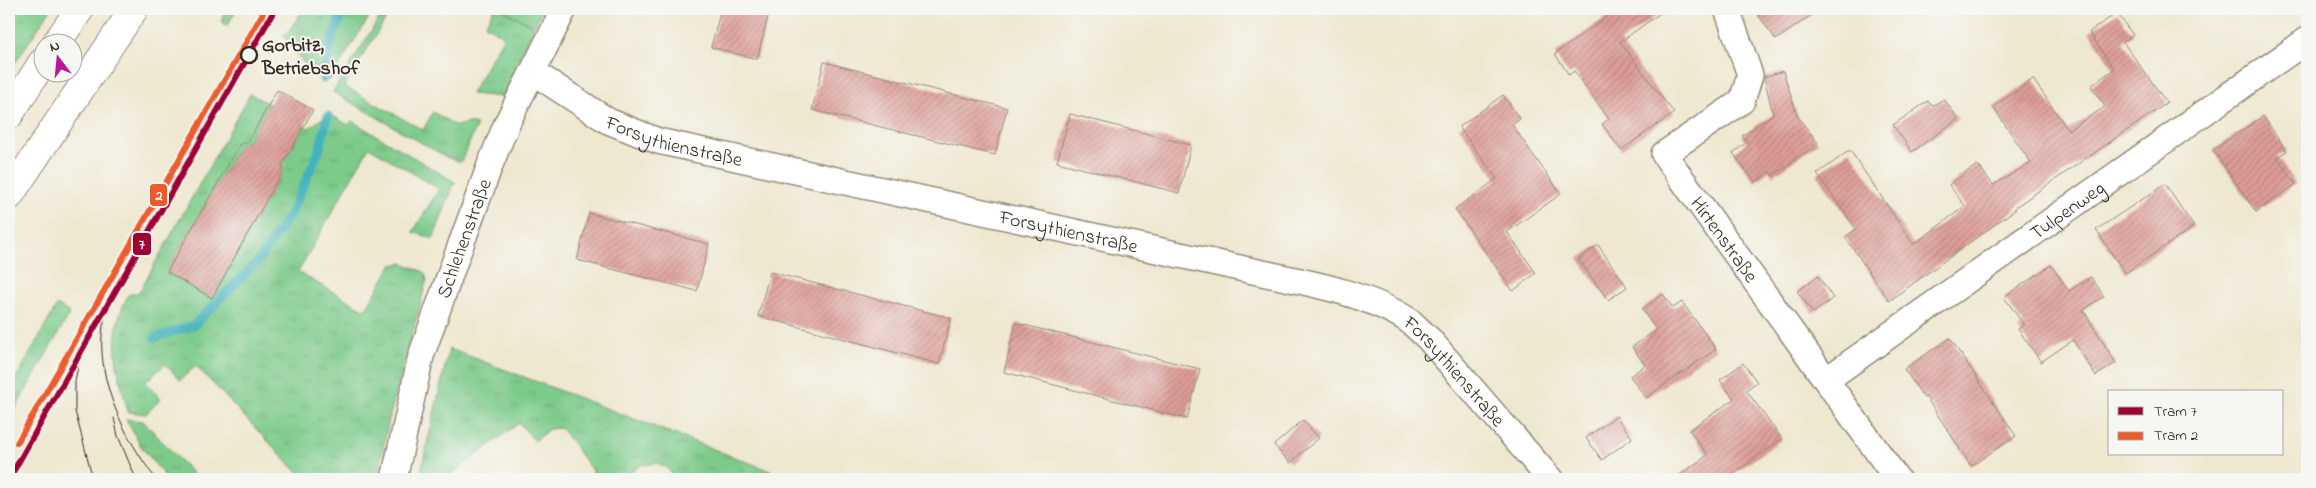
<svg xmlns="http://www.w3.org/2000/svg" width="2316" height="488" viewBox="0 0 2316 488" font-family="'Indie Flower',sans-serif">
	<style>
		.grass { fill: url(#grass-tufts); stroke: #5c7a54 }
		.green { fill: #7dcb8b; stroke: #5c7a54 }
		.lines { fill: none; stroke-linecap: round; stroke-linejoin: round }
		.stream { stroke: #42b2bc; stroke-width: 9 }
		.building { fill: url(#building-hatch) }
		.street-casing { stroke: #958977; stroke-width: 28 }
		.highway-casing { stroke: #958977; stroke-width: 30 }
		.street { stroke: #fff; stroke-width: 25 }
		.highway { stroke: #fff; stroke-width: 28 }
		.tram { stroke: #3b2a1e; stroke-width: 1 }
		.tram-1-casing { stroke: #f6f6f2; stroke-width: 10 }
		.tram-2-casing { stroke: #f6f6f2; stroke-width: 10 }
		.tram-1 { stroke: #9e0234; stroke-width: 6 }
		.tram-2 { stroke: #eb5b2d; stroke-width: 6 }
		.stop-dot { fill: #f6f6f2; stroke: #3b2a1e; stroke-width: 2.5 }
		.labels { text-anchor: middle; stroke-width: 4; stroke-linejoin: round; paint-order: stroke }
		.stop-label { font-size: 20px; font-weight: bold; fill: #3b2a1e; stroke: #f6f6f2; text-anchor: start }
		.street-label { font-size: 20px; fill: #3b2a1e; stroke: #f6f6f2 }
		.line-badge { stroke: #f6f6f2; stroke-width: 2 }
		.badge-label { font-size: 14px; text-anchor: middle; font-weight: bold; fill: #fff }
	</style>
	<defs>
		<pattern id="grass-tufts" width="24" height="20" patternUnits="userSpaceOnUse" patternTransform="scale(1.25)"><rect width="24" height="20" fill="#7dcb8b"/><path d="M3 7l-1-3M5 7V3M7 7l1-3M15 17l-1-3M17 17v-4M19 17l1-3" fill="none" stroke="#6dae78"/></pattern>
		<pattern id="building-hatch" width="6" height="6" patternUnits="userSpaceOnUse" patternTransform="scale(1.25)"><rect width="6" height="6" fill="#de9d98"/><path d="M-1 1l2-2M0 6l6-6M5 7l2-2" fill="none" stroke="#b5807b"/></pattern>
	</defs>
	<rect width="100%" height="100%" fill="#f6f6f2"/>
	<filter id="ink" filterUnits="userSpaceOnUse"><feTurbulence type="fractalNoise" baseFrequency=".02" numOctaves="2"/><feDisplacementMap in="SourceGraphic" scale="10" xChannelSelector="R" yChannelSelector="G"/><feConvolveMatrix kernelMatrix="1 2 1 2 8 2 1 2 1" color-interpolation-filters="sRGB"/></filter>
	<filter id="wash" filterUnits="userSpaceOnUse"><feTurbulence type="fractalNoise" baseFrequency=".0096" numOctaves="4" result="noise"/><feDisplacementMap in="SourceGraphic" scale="20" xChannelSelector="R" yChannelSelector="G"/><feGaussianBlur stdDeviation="1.12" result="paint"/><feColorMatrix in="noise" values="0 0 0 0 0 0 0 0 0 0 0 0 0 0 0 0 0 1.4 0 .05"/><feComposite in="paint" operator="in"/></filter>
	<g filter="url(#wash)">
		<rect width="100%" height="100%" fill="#efe8d0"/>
		<!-- grass -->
		<path class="grass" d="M17,9h34l-42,63v-52z
			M225,9h19l-2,2 -6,-1 -8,15 -5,-1 -1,-6z
			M304,9h44l3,3 4,-3h19l-44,71c-20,-3 -34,-28 -46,-43z
			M385,9h7l-48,77 79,44 10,-18 23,14 12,-3 9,2 -16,37 -13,-4 -115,-66z
			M494,9h7l33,17 -31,71 -32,-3 33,-58 -19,-11z
			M250,94l19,10 -21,38 -8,2 -73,128 44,26 72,-127 -1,-6 22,-39 5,2c21,-15 16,-17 39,-3l4,-4 103,61 -22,57 -20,-7 26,-43 -70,-42 -71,125 67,38 27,-45 11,-2 21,9 3,7 -37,136 -13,64h-73l-108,-113 -16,14 -15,-16 -19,18 15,17 -15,15 -18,-2c-11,-45 -22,-73 0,-117l11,-3z
			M57,305l13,8 -61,107v-29z
			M449,349l12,4 331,126h-116l-8,-10 -11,-6 -16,2 -21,14h-22l-37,-51 -12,1 -14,12 -16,-18 -74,56h-26z
			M126,419l17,2 55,58h-31l-27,-34z"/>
		<!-- green -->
		<path class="green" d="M501,9h42l-9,17z"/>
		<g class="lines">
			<!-- stream -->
			<path class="stream" d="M323,79l8,-37 13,-33
				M155,338l39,-13 64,-64 32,-46 29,-64 9,-35"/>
		</g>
		<g id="blocks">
			<!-- building -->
			<path class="building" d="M721,9h49l-13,50 -46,-12z
				M1617,9h49l-46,33 54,71 -53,37 -19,-26 7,-5 -35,-48 -5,4 -14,-21z
				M1754,9h66l-44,31z
				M2117,13l16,22 -10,7 44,61 -153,105 2,1 -127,92 -44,-64 11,-8 -39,-55 33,-24 63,94 7,-4 45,-34 -16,-21 19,-14 10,-6 15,20 38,-22 -38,-56 40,-28 35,51 37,-23 -14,-21 23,-17 -25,-37z
				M824,62l183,46 -12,47 -183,-45z
				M1783,71l15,46 20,26 -45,33 -4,-5 -14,11 -22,-29 14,-11 -5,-6 31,-22 -9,-37z
				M277,90l36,20 -31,55 1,5 -71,128 -45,-26 73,-128 8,-2z
				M1503,95l17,24 -8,6 49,69 -54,38 29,41 -23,18 -58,-82 42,-30 -38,-52z
				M1944,99l14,20 -46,33 -19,-27 35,-24 4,5z
				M1070,114l121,31 -12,48 -122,-31z
				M2263,116l24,35 -10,6 19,27 -40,28 -43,-62z
				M2165,184l29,43 -69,46 -29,-43z
				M589,213l120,31 -12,47 -120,-31z
				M1598,245l29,42 -19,13 -30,-41z
				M2051,265l18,26 22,-14 13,19 -21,14 33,53 -20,13 -23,-36 -32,22 -23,-33 6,-4 -20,-28z
				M770,272l181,46 -12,46 -181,-48z
				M1818,276l15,22 -20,15 -16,-22z
				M1663,294l10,14 9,-6 34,47 -70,49 -16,-22 15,-11 -13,-18 24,-17 -14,-21z
				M1016,323l184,46 -13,50 -183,-47z
				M1950,338l66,98 -45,30 -45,-69 -2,1 -20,-29z
				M1743,363l14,19 -11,8 36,49 -55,40h-53l34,-24 -19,-25 45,-31 -14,-19z
				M1616,416l16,22 -30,22 -16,-22z
				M1303,420l16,18 -29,25 -16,-18z"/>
		</g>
	</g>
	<g filter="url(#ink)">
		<use href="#blocks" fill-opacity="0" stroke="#958977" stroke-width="1"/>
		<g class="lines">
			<!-- street casing -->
			<g class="street-casing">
				<g id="street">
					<path id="s1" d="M1727,9l23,66 -8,26 -78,53 233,325"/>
					<path id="s2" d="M533,72l75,49 50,20 595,130c50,11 112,21 155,49 7,5 14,13 20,18l122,141"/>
					<path id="s3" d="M1826,380l481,-340"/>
					<path id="s4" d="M394,479l27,-123 31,-87 38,-104 17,-42 57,-114"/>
				</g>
			</g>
			<!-- highway casing -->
			<g class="highway-casing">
				<path id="highway" d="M57,42l23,-33
					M9,115l33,-52
					M9,196l125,-187"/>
			</g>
			<!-- street -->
			<use href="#street" class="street"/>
			<!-- highway -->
			<use href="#highway" class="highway"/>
			<!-- tram -->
			<path class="tram" d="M112,297c-3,9 -7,19 -9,29 -8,53 22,113 53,153
				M81,351l-6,30v30l18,68
				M114,418l4,18 18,43"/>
			<!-- tram-1 casing -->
			<g class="tram-1-casing">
				<path id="tram-1" d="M9,479l266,-470"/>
			</g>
			<!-- tram-2 casing -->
			<g class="tram-2-casing">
				<path id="tram-2" d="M17,443l246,-430"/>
			</g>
			<!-- tram-1 -->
			<use href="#tram-1" class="tram-1"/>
			<!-- tram-2 -->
			<use href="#tram-2" class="tram-2"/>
		</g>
	</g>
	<!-- markers -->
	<circle class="stop-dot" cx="249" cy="55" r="8"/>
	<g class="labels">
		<!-- stop labels -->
		<g class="stop-label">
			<text x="262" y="51">Gorbitz,<tspan x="262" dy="23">Betriebshof</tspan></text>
		</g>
		<!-- street labels -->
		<g class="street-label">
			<text dy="7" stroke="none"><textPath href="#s2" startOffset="159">Forsythienstraße</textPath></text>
			<text dy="7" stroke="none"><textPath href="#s3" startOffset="295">Tulpenweg</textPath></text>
			<text dy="7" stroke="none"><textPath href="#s2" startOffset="564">Forsythienstraße</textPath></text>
			<text dy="7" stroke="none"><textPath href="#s4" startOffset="251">Schlehenstraße</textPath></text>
			<text dy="7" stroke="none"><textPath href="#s1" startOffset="296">Hirtenstraße</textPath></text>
			<text dy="7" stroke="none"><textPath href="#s2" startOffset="985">Forsythienstraße</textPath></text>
		</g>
	</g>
	<g class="line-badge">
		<rect x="149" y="183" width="19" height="24" rx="5" fill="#eb5b2d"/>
		<rect x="132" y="232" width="20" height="24" rx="5" fill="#9e0234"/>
	</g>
	<g class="badge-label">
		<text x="159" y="200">2</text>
		<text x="142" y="249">7</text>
	</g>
	<!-- margin -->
	<rect width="2316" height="488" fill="none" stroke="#f6f6f2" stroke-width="30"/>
	<!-- legend -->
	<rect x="2108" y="390" width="175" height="65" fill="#f6f6f2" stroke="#aba49d"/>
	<rect x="2118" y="407" width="25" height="8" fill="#9e0234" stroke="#aba49d"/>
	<text x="2154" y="416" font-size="15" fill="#3b2a1e">Tram 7</text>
	<rect x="2118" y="432" width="25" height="8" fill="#eb5b2d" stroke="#aba49d"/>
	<text x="2154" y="440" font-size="15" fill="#3b2a1e">Tram 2</text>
	<!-- north arrow -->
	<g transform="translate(58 58) rotate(344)"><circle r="24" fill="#f6f6f2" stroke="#aba49d"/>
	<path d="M0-4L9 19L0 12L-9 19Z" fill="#b5179e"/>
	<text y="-8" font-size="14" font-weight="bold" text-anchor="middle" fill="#3b2a1e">N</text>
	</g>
</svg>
